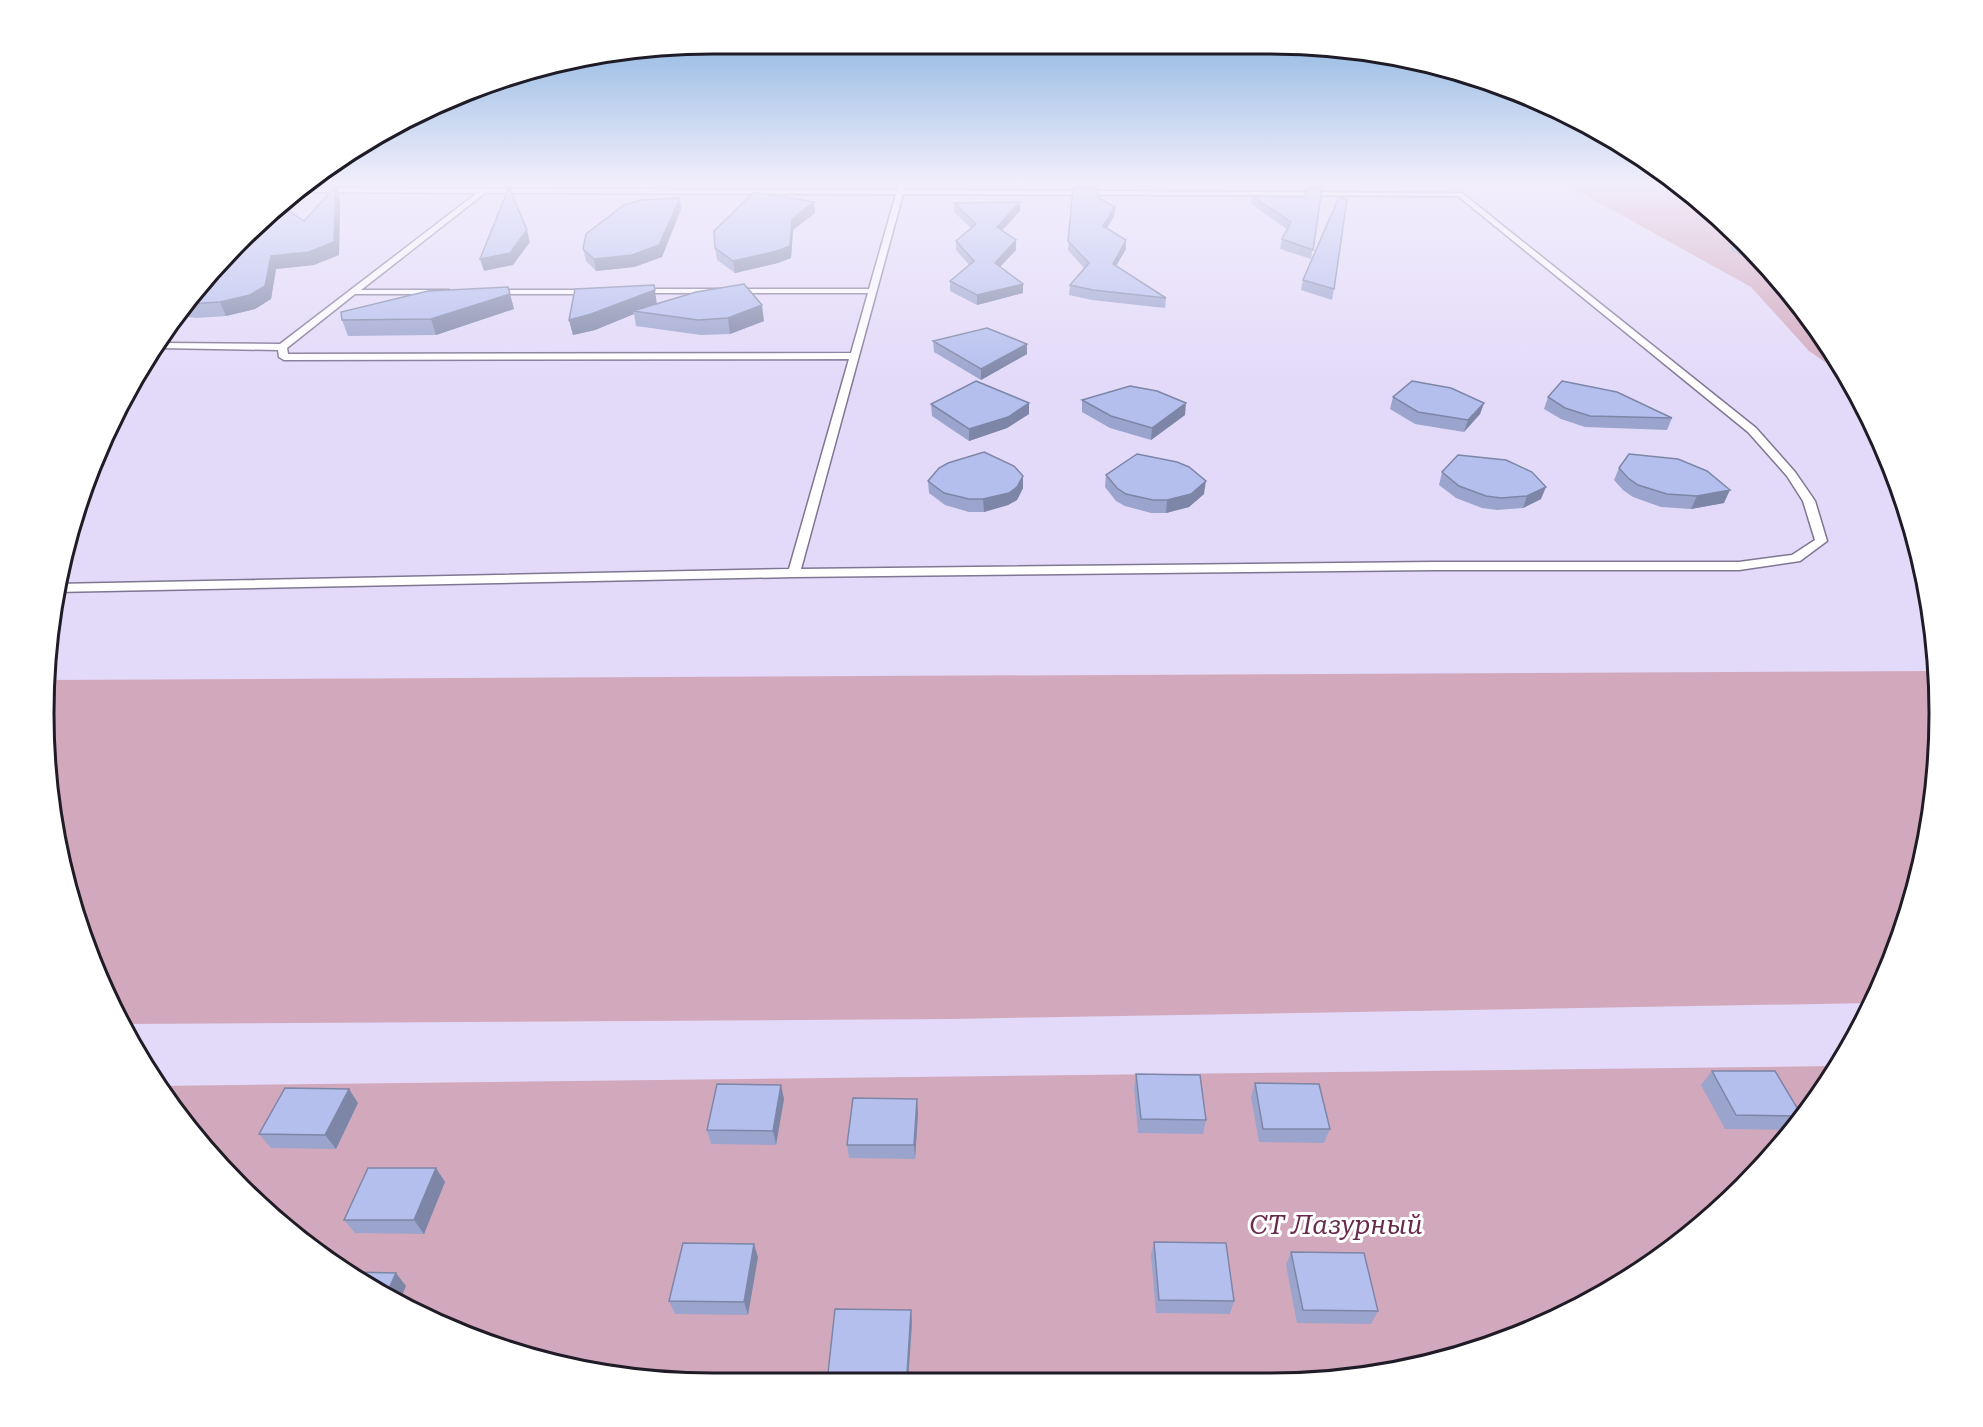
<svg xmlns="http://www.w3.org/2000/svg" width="1983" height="1427" viewBox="0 0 1983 1427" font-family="'Roboto Serif',serif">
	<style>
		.green { fill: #d2a9bc }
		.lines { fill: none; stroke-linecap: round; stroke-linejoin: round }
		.service-casing { stroke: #7f7692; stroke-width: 3 }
		.service { fill: #fff; fill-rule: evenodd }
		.wall { fill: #9ba4cd }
		.shaded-wall { fill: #7e86a7 }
		.building { fill: #b4bfee; stroke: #7e86a7; stroke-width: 1.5 }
		.labels { text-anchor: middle; stroke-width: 6; stroke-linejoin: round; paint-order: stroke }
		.near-park-label { font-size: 26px; font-style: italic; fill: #692b4c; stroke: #fff }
		.rim { fill: none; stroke: #201c27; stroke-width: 3 }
	</style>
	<rect width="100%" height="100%" fill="#e3daf9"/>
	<!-- green -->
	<path class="green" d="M1560,181h111l40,29 62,62 77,107 -41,-28 -58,-64z
		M1935,671l3,87 -21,129 -44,116 -922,16 -828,5 -28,-54 -46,-169 -5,-88 3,-33z
		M1836,1066l-35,56 -90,95 -70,54 -115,61 -169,46 -687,4 -130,-21 -123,-46 -112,-70 -95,-90 -54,-69z"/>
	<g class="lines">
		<!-- service casing -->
		<g class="service-casing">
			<path id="service" d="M900,181h6l-2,9 558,3 294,235 39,44 20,29 12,40 -27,20 -61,9h-305l-640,7 -739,15 1,-8 733,-15 60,-210 -565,1 -5,-3 -1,-7 -119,-2 3,-5 118,1 197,-151 -176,-1 4,-4 592,2zM485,193l411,1 -27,95h-234l-4,2 4,2h233l-17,60 -563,1 -1,-6 68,-54h94v-4h-88zM903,194l555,2 290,236 39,44 16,25 12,39 -23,15 -53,7h-305l-633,7z
				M488,290h105l4,2 -4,2h-105z"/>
		</g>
		<!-- service -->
		<use href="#service" class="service"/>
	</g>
	<!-- wall -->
	<path class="wall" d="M1074,181h21l-1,7 5,10 16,9 -1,9 -7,12 19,21 -10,17 50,32 -1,10 -73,-8 -23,-5 1,-10 14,-17 -16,-18z
		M1323,181l-12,78 -31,-10 2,-10 5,-10 -36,-25 1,-8 51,2 8,-9v-3z
		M340,198l-1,57 -25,10 -38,4 -5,30 -16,10 -29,7 -30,2 -16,-2 30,-44 94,-51z
		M1684,198l27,12 27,27 -56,-35z
		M814,202l1,11 -22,17 -2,28 -13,5 -43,10 -18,-13 -2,-12z
		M1020,202v9l-18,20 14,19 -16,17 23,26 -46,12 -27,-14v-10l19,-16 -13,-15v-9l15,-13 -17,-16v-9z
		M681,209l-19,48 -28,10 -38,4 -10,-10 -3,-12z
		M1732,244h14l27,28 7,9 -50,-32z
		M1303,280l31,9 -2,11 -31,-10z
		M508,287l6,22 -78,26 -88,1 -6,-16z
		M657,303l107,18 -34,13 -29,1 -65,-9 -2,-12 -39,16 -22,5 -4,-15z
		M933,341l94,13 -46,26 -47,-28z
		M1393,397l91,6 -4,11 -16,18 -49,-8 -25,-15z
		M1548,397l124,21 -5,12 -82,-3 -24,-8 -17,-10z
		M1082,400l103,15 -34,25 -41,-12 -28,-16z
		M931,404l98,10 -22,14 -38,13 -37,-25z
		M1619,468l105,35 -33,6 -30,-2 -28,-10 -10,-7 -9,-10z
		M1442,472l99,27 -18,9 -26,2 -15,-2 -26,-10 -17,-13z
		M1106,475l98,19 -15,13 -23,6h-15l-26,-7 -9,-5 -11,-14z
		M928,481l95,7 -6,12 -9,5 -24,7h-15l-24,-7 -16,-12z
		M1712,1071l90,45 -12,14 -65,-1 -24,-44z
		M1136,1074l70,46 -3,14 -65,-1 -4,-45z
		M1255,1083l75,46 -6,14 -65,-1 -8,-45z
		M781,1085l3,14 -8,46 -65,-1 -4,-14z
		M358,1103l-22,46 -65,-1 -12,-14z
		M918,1113l-3,46 -66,-1 -2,-13z
		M436,1168l9,14 -21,52 -69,-1 -11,-13z
		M1154,1242l80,59 -4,13 -74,-1 -5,-58z
		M1291,1252l87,59 -7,13 -74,-1 -11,-58z
		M758,1257l-10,58 -73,-1 -6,-13z
		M911,1310l1,13 -4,58h-78l-2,-8z"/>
	<!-- shaded-wall -->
	<path class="shaded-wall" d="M336,186l4,12 -1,57 -25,10 -38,4 -5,30 -16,10 -29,7 -6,-14 51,-46z
		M680,198l1,11 -19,48 -28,10 -38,4 -2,-12z
		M814,202l1,11 -22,17 -2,28 -13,5 -43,10 -2,-12 59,-42z
		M1020,202v9l-24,25 1,-9z
		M1115,207l-1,9 -11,19v-9z
		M527,230l3,12 -17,23 -29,6 -4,-12z
		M1016,240v10l-21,22v-9z
		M1126,240v9l-14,24 1,-9z
		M1023,284v9l-46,12v-10z
		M508,287l6,22 -78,26 -5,-16z
		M655,290l2,15 -24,6 1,3 -39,16 -22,5 -4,-15z
		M762,305l2,16 -34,13 -2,-16z
		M1027,344v10l-46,26v-11z
		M1029,403v11l-22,14 -38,13v-12z
		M1186,403l-1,12 -34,25 1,-12z
		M1484,403l-4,11 -16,18 4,-12z
		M1023,476v12l-6,12 -9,5 -24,7 -1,-13z
		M1206,481l-2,13 -15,13 -23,6 1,-13z
		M1546,487l-5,12 -18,9 4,-12z
		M1730,490l-6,13 -33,6 6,-13z
		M781,1085l3,14 -8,46 -3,-14z
		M349,1089l9,14 -22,46 -11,-14z
		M917,1099l1,14 -3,46 -1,-14z
		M436,1168l9,14 -21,52 -10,-14z
		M754,1244l4,13 -10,58 -4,-13z
		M396,1273l10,13 -7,17 -13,-8z
		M911,1310l1,13 -4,58h-1v-7z"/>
	<!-- building -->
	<path class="building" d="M1314,181h9l-1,5h-11z
		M336,186l-2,56 -25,10 -38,4 -6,30 -15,9 -30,7 -32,2 22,-32 73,-65 21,14z
		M509,187l18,43 -17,23 -30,6z
		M1073,188l24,1 2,9 16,9 -12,19 23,14 -13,24 53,34 -73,-8 -23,-5 19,-22 -21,-22z
		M1308,189h14l-9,61 -31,-11 9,-17 -39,-26 51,2z
		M754,192l60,10 -22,17 -2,27 -13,5 -44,10 -18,-13 -1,-17z
		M1339,197l8,3 -13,89 -31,-9z
		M680,198l-21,47 -27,10 -38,4 -11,-10 3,-15 38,-29 17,-5z
		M1684,198h11l16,12 12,12z
		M1020,202l-23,25 19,13 -21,23 28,21 -46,11 -27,-14 24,-20 -18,-20 20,-17 -22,-21z
		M1732,244h14l23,24z
		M744,284l18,21 -34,13 -30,2 -65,-9 63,-19z
		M654,285l1,5 -64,24 -22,6 6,-31z
		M508,287l2,7 -79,25 -89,1 -1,-8 87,-21z
		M987,328l40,16 -46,25 -48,-28z
		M976,381l53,22 -21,14 -39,12 -38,-25z
		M1412,381l39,7 33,15 -16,17 -50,-8 -25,-15z
		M1562,381l55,11 55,26 -82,-2 -25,-8 -17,-11z
		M1130,386l27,5 29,12 -34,25 -41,-12 -29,-16z
		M984,452l30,14 9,10 -6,11 -8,6 -26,6h-14l-25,-6 -16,-12 11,-13 9,-5z
		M1137,454l40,8 12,5 17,14 -15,13 -24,6h-14l-27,-6 -9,-6 -11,-13z
		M1629,454l49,5 29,12 23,19 -33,6 -30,-2 -29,-9 -10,-7 -9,-10z
		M1458,455l48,5 26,12 14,15 -19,9 -26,2 -15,-2 -27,-10 -17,-14z
		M1712,1071h63l27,45 -66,-1z
		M1136,1074l64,1 6,45 -65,-1z
		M1255,1083l64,1 11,45h-67z
		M717,1084l64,1 -8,46 -66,-1z
		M285,1088l64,1 -24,46 -66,-1z
		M853,1098l64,1 -3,46h-67z
		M368,1168h68l-22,52h-70z
		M1154,1242l72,1 8,58 -75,-1z
		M683,1243l71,1 -10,58 -75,-1z
		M1291,1252l73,1 14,58 -75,-1z
		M349,1272l47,1 -10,22z
		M835,1309l76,1 -4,64 -79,-1z"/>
	<!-- sky -->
	<linearGradient id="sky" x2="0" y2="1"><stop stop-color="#7eaedc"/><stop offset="0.48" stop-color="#f2eefc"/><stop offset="1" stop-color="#f2eefc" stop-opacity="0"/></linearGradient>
	<rect width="1983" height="381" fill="url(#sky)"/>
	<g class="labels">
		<!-- near-park labels -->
		<g class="near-park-label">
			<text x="1336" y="1234">СТ Лазурный</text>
		</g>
	</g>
	<!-- crop -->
	<path d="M0 0H1983V1427H0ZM713 54H1270A659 659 0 0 1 1929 713V714A659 659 0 0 1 1270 1373H713A659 659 0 0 1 54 714V713A659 659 0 0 1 713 54Z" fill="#fff" fill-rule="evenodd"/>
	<path class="rim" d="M713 54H1270A659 659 0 0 1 1929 713V714A659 659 0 0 1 1270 1373H713A659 659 0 0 1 54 714V713A659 659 0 0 1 713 54Z"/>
</svg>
